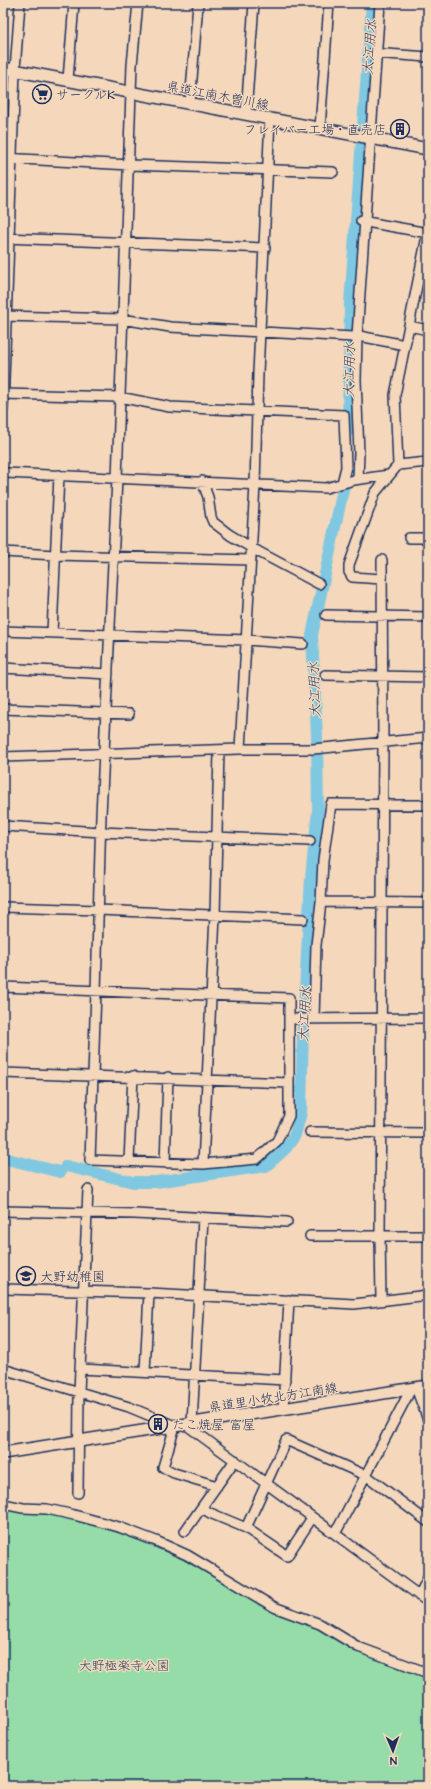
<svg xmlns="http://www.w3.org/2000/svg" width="431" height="1789" viewBox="0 0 431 1789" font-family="'Architects Daughter','Klee One',sans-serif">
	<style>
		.green { fill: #96dca9; stroke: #588684 }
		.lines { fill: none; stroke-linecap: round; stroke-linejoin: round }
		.river { stroke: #80c8e1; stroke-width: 12 }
		.minor-casing { stroke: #1b2f5e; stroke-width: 12 }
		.major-casing { stroke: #1b2f5e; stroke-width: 14 }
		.minor { stroke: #f5d8bb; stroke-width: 9 }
		.major { stroke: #f5d8bb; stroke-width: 11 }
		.labels { text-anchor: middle; stroke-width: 3; stroke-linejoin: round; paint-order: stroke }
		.poi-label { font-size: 13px; fill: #1b2f5e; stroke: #f5d8bb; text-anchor: start }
		.street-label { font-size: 13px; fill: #1b2f5e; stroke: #f5d8bb }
		.park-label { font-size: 13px; fill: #2d4969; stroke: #f5d8bb }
		.water-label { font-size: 14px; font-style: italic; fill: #2a4672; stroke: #f5d8bb }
	</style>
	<rect width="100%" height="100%" fill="#f5d8bb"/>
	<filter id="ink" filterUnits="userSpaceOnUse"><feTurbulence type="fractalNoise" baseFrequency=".025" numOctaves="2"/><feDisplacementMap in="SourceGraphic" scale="8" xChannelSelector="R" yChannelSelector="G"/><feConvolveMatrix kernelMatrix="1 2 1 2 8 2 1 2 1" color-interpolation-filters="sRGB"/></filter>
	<g filter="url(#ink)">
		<!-- green -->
		<path class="green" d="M3,1508l62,9 37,10 38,14 42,18 88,50 48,18 36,22 46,19 28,9v109h-425z"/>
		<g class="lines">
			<!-- river -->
			<path class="river" d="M348,431l2,-128 22,-300
				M3,1158l57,14
				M66,1166l67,16h23l110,-16 20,-18 9,-13 6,-22 2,-84 8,-152 7,-67 -1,-73 -5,-102 35,-164"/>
			<!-- minor casing -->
			<g class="minor-casing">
				<path id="minor" d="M373,53l55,4
					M68,80l6,-77
					M190,104l8,-101
					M246,114l8,-111
					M320,128l9,-125
					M3,158l127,7 203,7
					M361,221l67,12
					M4,238l261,10
					M3,316l119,3 48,8 183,10 6,-1 46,9
					M409,326l19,4
					M3,394l116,3 51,10 174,8 2,52 -4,16
					M3,408l12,-338 5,-67
					M398,465l30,-3
					M3,474l3,-1 320,15 28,-8 35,-5
					M358,479l1,-26 -3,-73 1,-44 23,-333
					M202,481l6,16 3,20 2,5 17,13 29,17 60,32
					M409,538h19
					M3,552l52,3 196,5
					M382,579l-30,-2 -3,-5v-7l26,-72 23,-28 -3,-70 33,-164
					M326,615l102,2
					M3,631l244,9 56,4
					M52,633l7,-158
					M3,668l105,6
					M325,675l103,2
					M3,709l126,5
					M240,749l15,-264 3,-112 12,-254
					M3,757l237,-8h73l115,-11
					M3,826l98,6 209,9
					M321,902l107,1
					M3,907l96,3 204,9
					M3,987c95,4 191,8 286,11v118l-12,25 -20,18 -54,5 -113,-4 6,-169 5,-176 16,-336 15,-414 6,-62
					M289,1019l139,-1
					M314,1019l2,-74 5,-43 2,-42 8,-56 97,1
					M3,1073l286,10
					M310,1132l118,1
					M129,1161l4,-85
					M165,1163l3,-86
					M203,1164l12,-248 4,-166
					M3,1211l132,3 152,8
					M310,1236h118
					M3,1289l146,4 205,11 74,-9
					M381,1300l-1,-64 3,-493 -1,-183
					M3,1369l126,38 46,19 -12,41 11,6 43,13
					M81,1369l204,11
					M145,1372l4,-79
					M416,1388l12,32
					M283,1409l6,-109
					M192,1423l11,-205
					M185,1424l243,178
					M78,1493l1,-101 9,-202
					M3,1504l20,4 24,1 27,6 45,12 37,14 31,14 87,52 46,17 38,23 70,26
					M202,1508l8,5 36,15 41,28 25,-38
					M246,1528l40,-88 81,36 61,46
					M185,1531l50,-71
					M335,1534l76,-145
					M419,1596l9,-18"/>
			</g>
			<!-- major casing -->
			<g class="major-casing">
				<path id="major" d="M3,68l425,81
					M3,1453l425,-67"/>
			</g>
			<!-- minor -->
			<use href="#minor" class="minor"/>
			<!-- major -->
			<use href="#major" class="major"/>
		</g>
	</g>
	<!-- icons -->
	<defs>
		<g id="supermarket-ring" transform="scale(1)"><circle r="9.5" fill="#f5d8bb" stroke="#1b2f5e" stroke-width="1.5"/><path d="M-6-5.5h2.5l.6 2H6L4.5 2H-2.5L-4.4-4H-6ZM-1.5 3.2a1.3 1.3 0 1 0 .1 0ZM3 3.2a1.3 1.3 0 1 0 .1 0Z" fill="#1b2f5e"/></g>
		<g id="building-ring" transform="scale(1)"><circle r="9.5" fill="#f5d8bb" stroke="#1b2f5e" stroke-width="1.5"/><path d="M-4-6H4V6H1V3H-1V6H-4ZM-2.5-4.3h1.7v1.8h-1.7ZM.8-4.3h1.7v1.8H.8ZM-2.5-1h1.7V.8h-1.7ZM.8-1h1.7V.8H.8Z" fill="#1b2f5e"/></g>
		<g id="school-ring" transform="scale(1)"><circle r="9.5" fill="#f5d8bb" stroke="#1b2f5e" stroke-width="1.5"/><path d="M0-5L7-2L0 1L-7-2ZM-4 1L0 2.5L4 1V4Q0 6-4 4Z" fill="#1b2f5e"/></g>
	</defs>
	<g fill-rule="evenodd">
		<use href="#supermarket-ring" x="42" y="94"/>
		<use href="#building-ring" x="400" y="129"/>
		<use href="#school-ring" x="26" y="1276"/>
		<use href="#building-ring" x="158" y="1424"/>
	</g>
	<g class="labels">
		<!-- poi labels -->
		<g class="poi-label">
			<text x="56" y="99">サークルK</text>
			<text x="386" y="134" text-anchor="end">フレイバー工場・直売店</text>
			<text x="40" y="1281">大野幼稚園</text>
			<text x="172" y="1429">たこ焼屋 富屋</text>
		</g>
		<!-- street labels -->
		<g class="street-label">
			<text transform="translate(218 95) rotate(11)" y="5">県道江南木曽川線</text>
			<text transform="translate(273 1397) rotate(-9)" y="5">県道里小牧北方江南線</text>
		</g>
		<!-- park labels -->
		<g class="park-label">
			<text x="124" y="1670">大野極楽寺公園</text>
		</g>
		<!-- water labels -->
		<g class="water-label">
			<text transform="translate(369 47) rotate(-86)" y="5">大江用水</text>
			<text transform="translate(349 370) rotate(-89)" y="5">大江用水</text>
			<text transform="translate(314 690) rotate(-92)" y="5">大江用水</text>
			<text transform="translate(304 1014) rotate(-87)" y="5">大江用水</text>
		</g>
	</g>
	<!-- margin -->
	<rect width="431" height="1789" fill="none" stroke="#f5d8bb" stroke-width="16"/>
	<rect x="8" y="8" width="415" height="1773" fill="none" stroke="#1b2f5e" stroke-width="1.5" filter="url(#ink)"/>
	<!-- north arrow -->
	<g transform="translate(393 1751) rotate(178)" stroke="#f5d8bb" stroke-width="3" paint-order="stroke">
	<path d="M0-3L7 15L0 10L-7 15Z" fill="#1b2f5e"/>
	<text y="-6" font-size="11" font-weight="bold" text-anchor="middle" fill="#1b2f5e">N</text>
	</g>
</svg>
